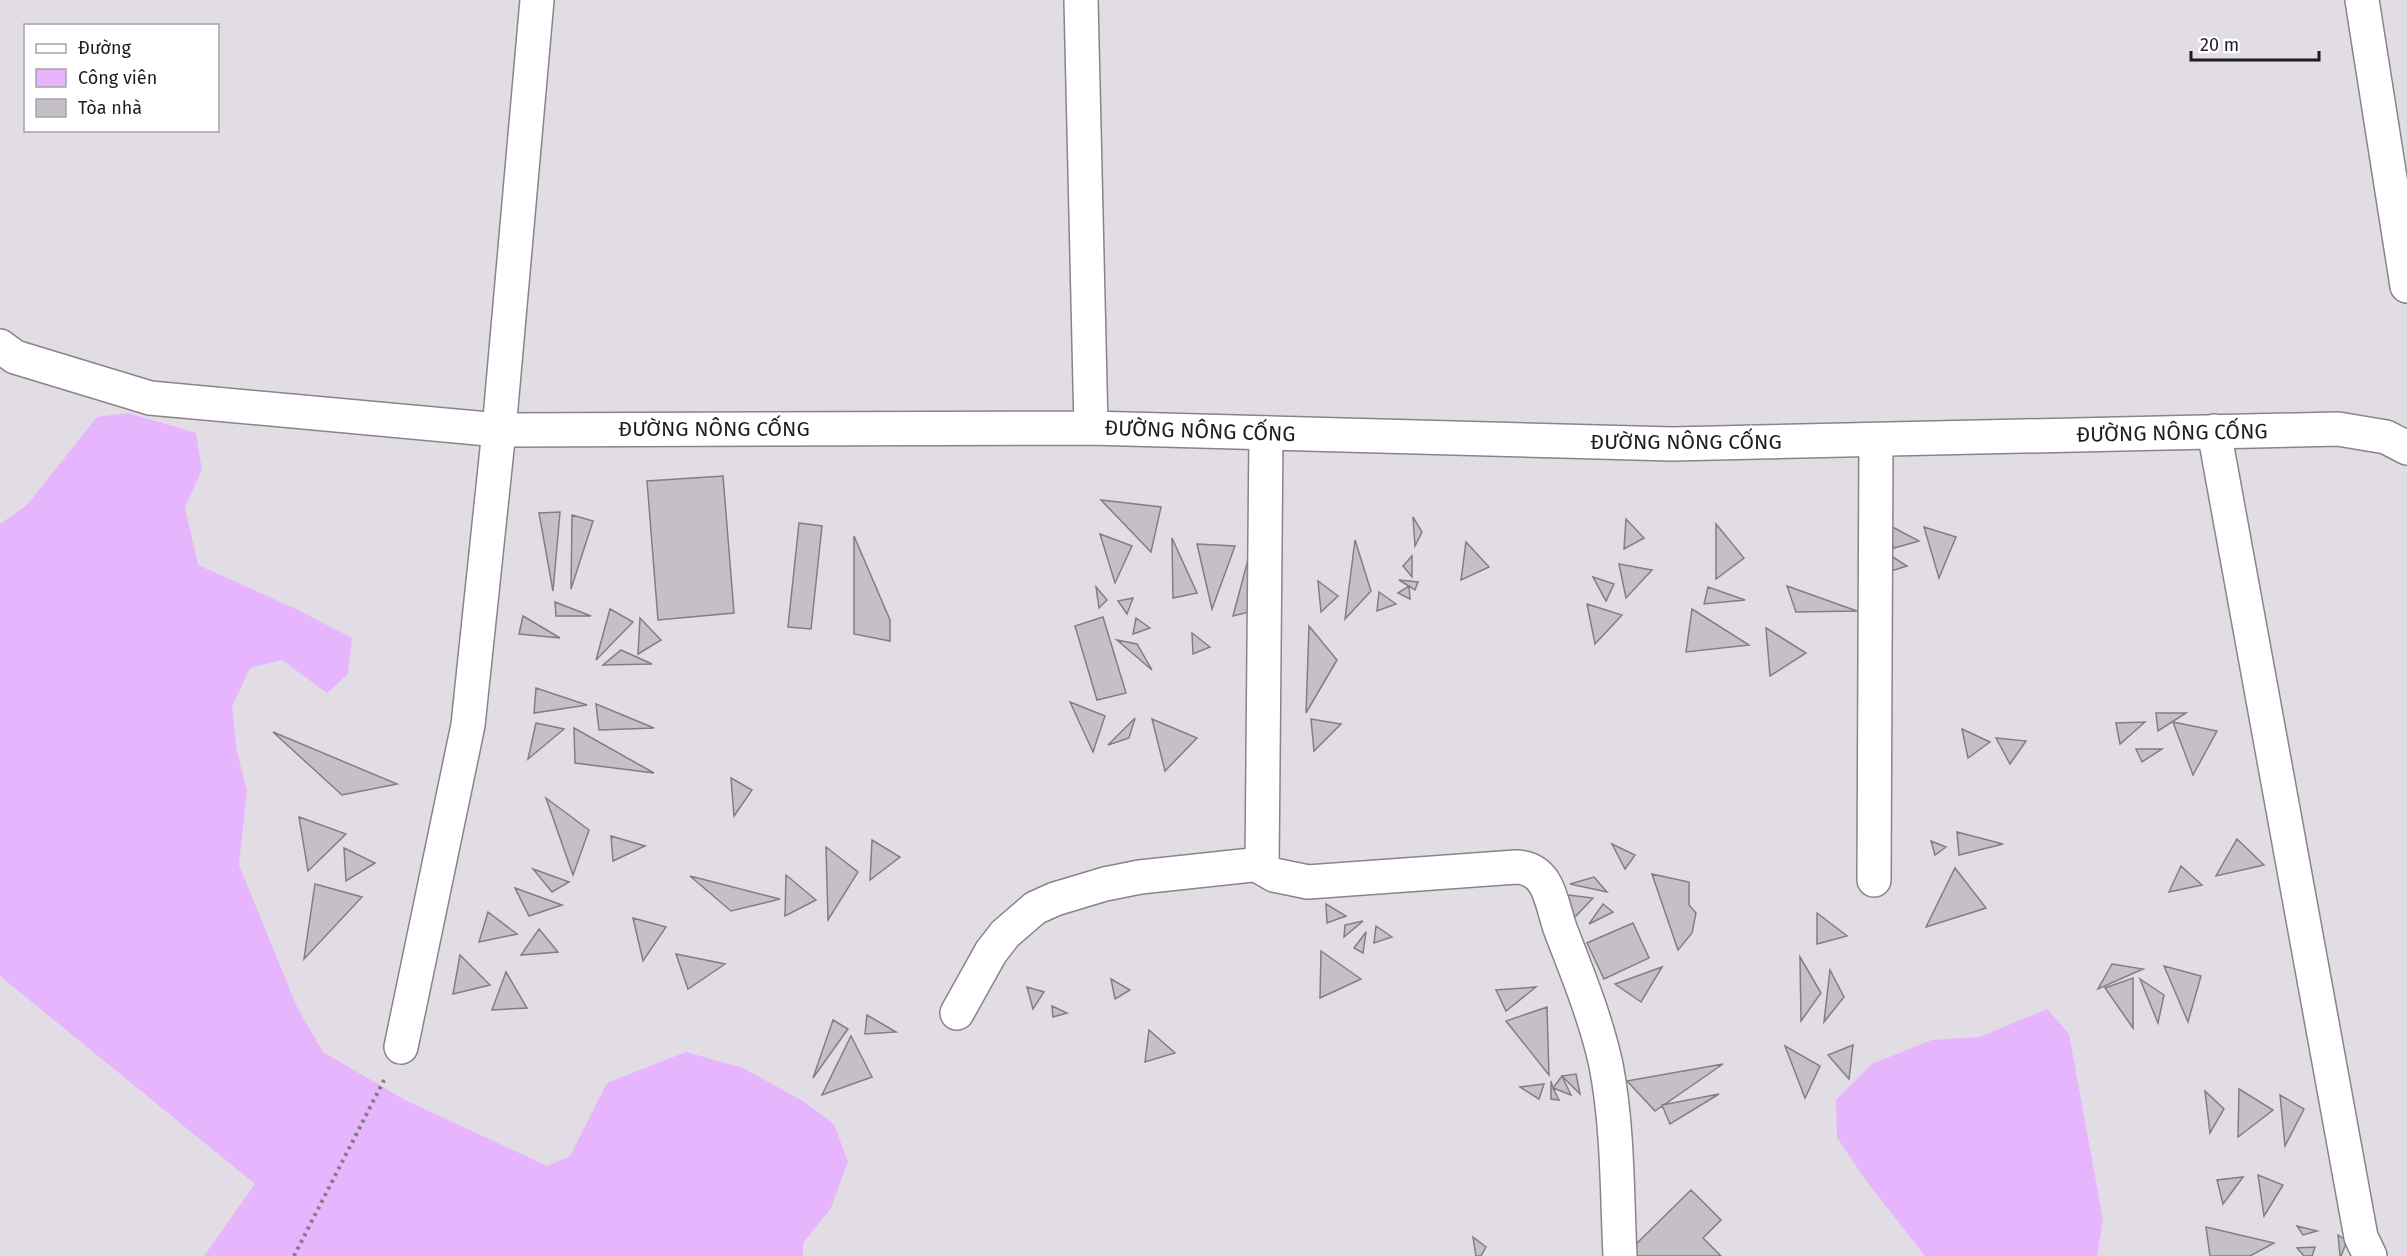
<svg xmlns="http://www.w3.org/2000/svg" width="2407" height="1256" viewBox="0 0 2407 1256" font-family="'Fira Sans',sans-serif">
	<style>
		.green { fill: #e7b4fe }
		.building { fill: #c5c0c7; stroke: #827e84; stroke-width: 1.5 }
		.lines { fill: none; stroke-linecap: round; stroke-linejoin: round }
		.street-casing { stroke: #88848a; stroke-width: 36 }
		.path { stroke: #817d82; stroke-width: 4; stroke-dasharray: 3 4.5; stroke-linecap: butt }
		.street { stroke: #fff; stroke-width: 33 }
		.labels { text-anchor: middle; stroke-width: 5; stroke-linejoin: round; paint-order: stroke }
		.street-label { font-size: 21px; fill: #1e1c1f; stroke: #fff }
	</style>
	<rect width="100%" height="100%" fill="#e2dde4"/>
	<!-- green -->
	<path class="green" d="M128,413l68,20 6,37 -17,37 13,58 98,44 56,29 -4,36 -21,19 -45,-33 -32,8 -18,39 5,45 10,39 -8,74 58,142 26,45 82,48 142,66 23,-10 37,-73 79,-31 57,16 60,33 31,23 14,38 -17,46 -28,35v13h-599l51,-72 -255,-208v-452l27,-19 70,-88z
		M2047,1009l22,25 34,186 -6,36h-172l-58,-74 -30,-44 -1,-38 36,-36 60,-24 48,-3z"/>
	<!-- building -->
	<path class="building" d="M723,476l11,137 -76,7 -11,-139z
		M1101,500l60,7 -10,45z
		M560,512l-7,79 -14,-78z
		M572,515l21,6 -22,68z
		M1413,517l9,15 -7,14z
		M1626,519l18,19 -20,11z
		M1883,522l36,19 -25,7z
		M799,523l23,3 -11,103 -23,-2z
		M1716,524l28,34 -28,21z
		M1924,527l32,10 -17,41z
		M1100,534l32,12 -17,37z
		M854,536l36,84v21l-36,-7z
		M1172,538l25,55 -24,5z
		M1355,540l16,51 -26,28z
		M1466,542l23,25 -28,13z
		M1197,544l38,2 -23,63z
		M1885,552l22,14 -16,5z
		M1249,556l4,55 -20,5z
		M1412,556v21l-9,-11z
		M1619,564l33,6 -26,28z
		M1593,577l21,7 -8,17z
		M1399,580l19,2 -3,8z
		M1318,581l20,15 -17,16z
		M1409,586l1,13 -12,-6z
		M1787,586l70,25 -61,1z
		M1096,587l11,13 -8,8z
		M1708,587l37,13 -41,4z
		M1379,592l17,12 -19,7z
		M1133,598l-6,16 -9,-13z
		M555,602l36,14h-35z
		M1587,604l35,11 -27,29z
		M610,609l23,13 -37,38z
		M1692,609l57,36 -63,7z
		M523,616l37,22 -41,-4z
		M1103,617l23,76 -29,7 -22,-74z
		M640,618l21,22 -23,14z
		M1136,618l14,10 -17,6z
		M1309,626l28,34 -31,53z
		M1766,628l40,25 -36,23z
		M1192,633l18,14 -17,7z
		M1117,640l20,4 15,26z
		M621,650l31,14 -49,1z
		M536,688l51,17 -53,8z
		M1070,702l35,14 -12,36z
		M596,704l58,24 -55,2z
		M2156,713h30l-28,18z
		M1135,718l-6,20 -21,7z
		M1152,719l45,19 -32,33z
		M1311,719l30,5 -27,27z
		M2145,722l-25,22 -4,-21z
		M2173,722l44,9 -24,44z
		M536,723l28,6 -36,30z
		M574,728l80,45 -79,-10z
		M1962,729l28,13 -22,16z
		M273,732l124,52 -55,11z
		M1996,738l30,3 -16,23z
		M2136,749h26l-20,13z
		M731,778l21,12 -18,26z
		M546,798l43,32 -16,45z
		M299,817l47,17 -38,37z
		M1957,832l46,12 -44,11z
		M611,836l34,10 -32,15z
		M2237,839l27,26 -48,11z
		M872,840l28,17 -30,23z
		M1931,841l15,6 -11,8z
		M1612,844l23,11 -10,14z
		M826,847l32,25 -30,48z
		M344,848l31,15 -29,18z
		M2181,866l21,19 -33,7z
		M1955,868l31,40 -60,19z
		M533,869l36,13 -17,10z
		M1652,874l37,8v23l7,8 -4,20 -14,17z
		M786,875l30,25 -31,16z
		M690,876l90,23 -49,12z
		M1594,877l13,15 -37,-8z
		M315,884l47,13 -58,62z
		M515,888l47,17 -33,11z
		M1568,895l25,3 -19,20z
		M1326,904l20,12 -19,7z
		M1603,904l10,8 -24,12z
		M488,912l29,22 -38,8z
		M1817,913l30,23 -30,8z
		M633,918l33,9 -23,34z
		M1363,921l-19,16 1,-12z
		M1633,923l16,35 -45,21 -17,-36z
		M1376,926l16,11 -18,6z
		M539,929l19,23 -37,3z
		M1366,932l-3,21 -9,-5z
		M1321,951l40,28 -41,19z
		M676,954l49,10 -37,25z
		M460,955l30,30 -37,9z
		M1800,957l21,36 -20,28z
		M2112,964l31,5 -45,20z
		M2164,966l37,10 -13,46z
		M1662,967l-21,35 -26,-18z
		M1830,970l14,27 -20,25z
		M506,972l21,36 -35,2z
		M2133,978v50l-28,-40z
		M1111,979l19,11 -15,9z
		M2140,979l24,16 -6,28z
		M1027,987l17,5 -11,17z
		M1536,987l-30,24 -10,-21z
		M1052,1006l15,7 -14,4z
		M1547,1007l2,68 -43,-54z
		M867,1015l29,17 -31,2z
		M833,1020l15,9 -35,49z
		M1149,1030l26,23 -30,9z
		M851,1036l21,41 -50,18z
		M1853,1045l-4,34 -21,-24z
		M1785,1046l35,20 -15,32z
		M1723,1064l-68,47 -28,-30z
		M1576,1074l4,20 -18,-18z
		M1562,1076l9,19 -18,-7z
		M1551,1081l2,7 6,12 -8,-1z
		M1544,1084l-5,15 -19,-12z
		M2239,1089l34,21 -35,27z
		M2205,1091l19,18 -14,24z
		M1719,1094l-49,30 -8,-19z
		M2280,1095l24,14 -19,37z
		M2258,1175l25,10 -19,31z
		M2243,1177l-20,27 -6,-24z
		M1691,1190l30,30 -18,18 18,18h-87l-5,-5z
		M2297,1226l20,5 -14,4z
		M2206,1227l68,16 -24,13h-40z
		M2338,1235l9,6 -6,15h-1z
		M1473,1237l13,10 -5,9h-5z
		M2315,1247l-3,9h-8l-7,-8z"/>
	<g class="lines">
		<!-- street casing -->
		<g class="street-casing">
			<path id="street" d="M1081,0l10,428
				M2362,0l45,286
				M0,346l15,11 135,41 349,32 592,-2 581,16 666,-15 48,8 21,11
				M2214,431l147,806 9,19
				M1266,433l-4,435 12,7 34,7 208,-15c35,1 35,38 45,64 17,44 35,88 45,134 12,62 11,128 14,191
				M1874,880l2,-440
				M957,1013l34,-61 14,-18 30,-26 20,-9 50,-15 35,-7 121,-13
				M401,1047l67,-322 31,-295 38,-430"/>
		</g>
		<!-- path -->
		<path class="path" d="M294,1256l90,-176"/>
		<!-- street -->
		<use href="#street" class="street"/>
	</g>
	<g class="labels">
		<!-- street labels -->
		<g class="street-label">
			<text x="714" y="436">ĐƯỜNG NÔNG CỐNG</text>
			<text transform="translate(1200 431) rotate(2)" y="7">ĐƯỜNG NÔNG CỐNG</text>
			<text transform="translate(2172 433) rotate(-1)" y="7">ĐƯỜNG NÔNG CỐNG</text>
			<text x="1686" y="449">ĐƯỜNG NÔNG CỐNG</text>
		</g>
	</g>
	<!-- legend -->
	<rect x="24" y="24" width="195" height="108" fill="#ffffff" stroke="#a5a4a5" stroke-width="1.5"/>
	<rect x="36" y="44" width="30" height="9" fill="#ffffff" stroke="#a5a4a5" stroke-width="1.5"/>
	<text x="78" y="54" font-size="18" fill="#1e1c1f">Đường</text>
	<rect x="36" y="69" width="30" height="18" fill="#e7b4fe" stroke="#a5a4a5" stroke-width="1.5"/>
	<text x="78" y="84" font-size="18" fill="#1e1c1f">Công viên</text>
	<rect x="36" y="99" width="30" height="18" fill="#c5c0c7" stroke="#a5a4a5" stroke-width="1.5"/>
	<text x="78" y="114" font-size="18" fill="#1e1c1f">Tòa nhà</text>
	<!-- scale -->
	<path d="M2191 51v9h128v-9" fill="none" stroke="#1e1c1f" stroke-width="3"/>
	<text x="2200" y="51" font-size="18" fill="#1e1c1f" stroke="#ffffff" stroke-width="4.5" paint-order="stroke">20 m</text>
</svg>
